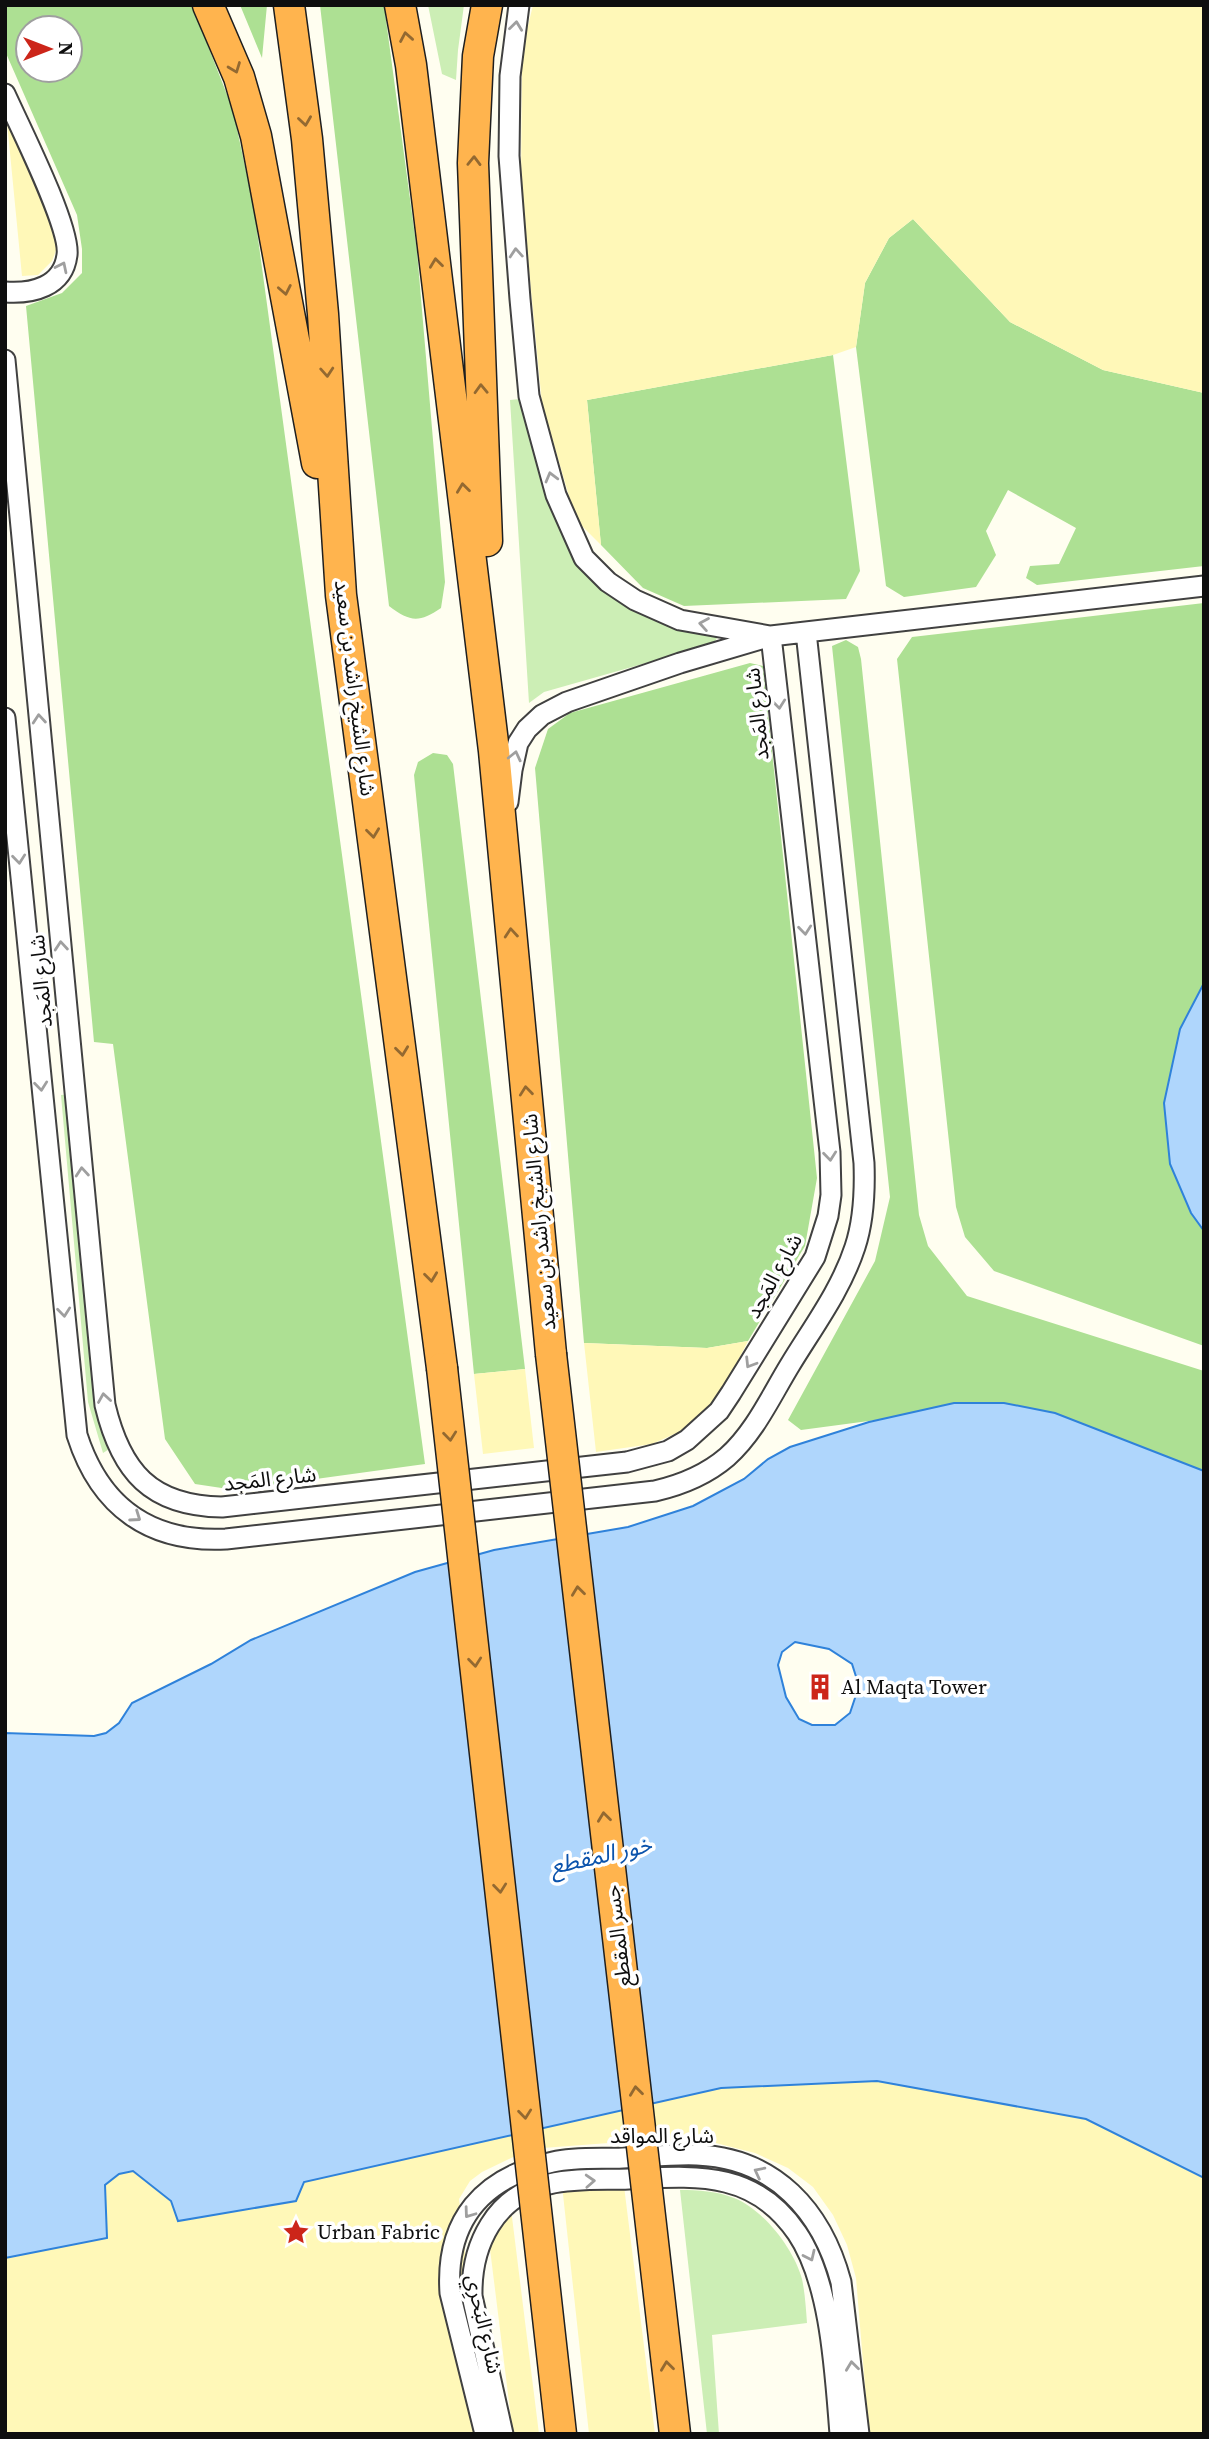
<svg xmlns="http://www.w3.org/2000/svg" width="1209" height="2439" viewBox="0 0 1209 2439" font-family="'Source Serif 4','Noto Sans Arabic',serif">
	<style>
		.green { fill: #cceeb5 }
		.forest { fill: #ade093; fill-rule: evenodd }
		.sand { fill: #fff8b8 }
		.water { fill: #afd6fc; stroke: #2f82da; stroke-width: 2; fill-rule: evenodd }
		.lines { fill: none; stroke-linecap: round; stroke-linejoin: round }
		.minor-casing { stroke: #414141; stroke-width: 23 }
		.highway-casing { stroke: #1f1f1f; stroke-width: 33 }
		.minor { stroke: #fff; stroke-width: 19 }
		.highway { stroke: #ffb44e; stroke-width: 30 }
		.highway-bridge-casing { stroke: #1f1f1f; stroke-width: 33; stroke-linecap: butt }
		.highway-bridge { stroke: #ffb44e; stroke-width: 30 }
		.oneway { stroke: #9f9f9f }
		.oneway2 { stroke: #936931 }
		.labels { text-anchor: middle; stroke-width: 7; stroke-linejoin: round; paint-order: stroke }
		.street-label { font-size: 21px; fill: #0e0e0e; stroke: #fff }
		.poi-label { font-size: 21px; fill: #0e0e0e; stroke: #fff; text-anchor: start }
		.water-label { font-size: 23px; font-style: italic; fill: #0b53ac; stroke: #fff }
	</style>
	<rect width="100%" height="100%" fill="#fffef0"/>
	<!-- green -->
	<path class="green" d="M428,5h36l-6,45 -2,30 -14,-6z
		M520,399l56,166 56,45 47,17 33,4 5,7 -4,6 -169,48 -15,11 -19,-303z
		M73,1094l41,352 -11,7 -15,-51 -27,-307z
		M680,2190c18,0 37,1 54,8 29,11 60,51 68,81 3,14 4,30 5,44l-95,12 7,99h-12z"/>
	<!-- forest -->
	<path class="forest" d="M5,5h187l41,105 21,99 171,1255 -190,26 -40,-6 -30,-45 -52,-395 -19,-2 -68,-736 36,-13 20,-20v-24l-5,-34 -72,-164zM28,28h42v42h-42z
		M240,5h27l-5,53z
		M320,5h64l33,246 28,331 -4,26c-22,15 -31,14 -52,-2z
		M913,219l97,103 93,48 101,23v173l-167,19 -11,-7 4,-12 29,-2 17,-36 -68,-38 -22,41 10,24 -20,32 -72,10 -18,-11 -30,-239 9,-64 24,-45z
		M833,355l27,216 -14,28 -162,7 -41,-18 -42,-43 -14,-145z
		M1204,603v380l-24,46 11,184 13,18v115l-210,-75 -29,-34 -9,-30 -59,-548 15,-22z
		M846,640l12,7 3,12 58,556 9,31 39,50 237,75v100l-149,-58 -51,-10 -203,27 -13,-10 87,-159 15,-64 -58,-551z
		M750,663l13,3 54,512 -12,68 -57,95 -41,7 -123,-5 -49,-575 13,-39 22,-16z
		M433,753l14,2 6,9 72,605 -51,5 -60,-599 4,-13z"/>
	<!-- sand -->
	<path class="sand" d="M533,5h671v388l-101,-23 -93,-48 -97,-103 -24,19 -24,45 -9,64 -23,8 -246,45 14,145 -25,-25 -34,-116 -21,-218 1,-135z
		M6,112l54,128 -8,21 -14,14 -16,1z
		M748,1341l-32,63 -37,28 -27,12 -56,8 -12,-109 123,5z
		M525,1369l9,79 -51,6 -9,-80z
		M877,2081l209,38 118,59v256h-335l-13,-156 -9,-33 -14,-30 -20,-28 -25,-19 -33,-15 -55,-14 -26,-1 -144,11 -48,23 -12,9 -11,18 27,235h-481v-176l101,-20 -1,-53 14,-11 14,-3 38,30 7,20 117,-20 9,-19 416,-94z
		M623,2178l32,256h-66l-27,-249z
		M510,2201l29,233h-26l-25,-201z"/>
	<!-- water -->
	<path class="water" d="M1204,983v248l-13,-18 -21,-49 -6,-61 16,-74z
		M954,1403h50l51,10 149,58v707l-118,-59 -209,-38 -156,7 -417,94 -8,19 -118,20 -7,-20 -38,-30 -14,3 -14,11 2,53 -102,20v-525l89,3 12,-3 13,-10 13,-20 79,-39 40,-24 164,-68 79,-22 134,-23 65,-21 51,-27 24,-20 22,-12 79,-25zM795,1642l34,7 23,15 7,22 -9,27 -15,12h-23l-13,-6 -13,-22 -8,-32 4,-13z"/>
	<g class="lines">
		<!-- minor casing -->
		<g class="minor-casing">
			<path id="minor" d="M519,5l-9,71 -1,80 11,143 9,97 27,99 28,63 24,24 27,18 45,20 90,16
				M5,94c14,31 66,134 62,161 -4,32 -35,39 -62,37
				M5,360l100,1045c16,67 46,101 117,102l405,-45 41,-11 19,-11 32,-29 12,-18 84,-136 13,-41 3,-21 -1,-43 -59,-516
				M5,718l72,717c23,72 73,108 149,104l429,-48c26,-6 51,-16 72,-34 28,-25 44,-61 63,-92 23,-38 51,-75 65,-118 9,-27 10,-56 9,-84l-58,-531
				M508,802l4,-32 6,-27 9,-14 15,-14 25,-13 113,-39 91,-27 433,-50
				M485,2434l-35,-141c-5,-73 33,-116 103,-131 22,-5 47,-3 70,-4 24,-1 50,-4 74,-3 78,3 125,56 144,127l18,152
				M503,2434l-31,-138c-1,-51 23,-101 77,-112 26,-6 54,-4 80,-5 67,-3 125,-9 168,54 34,50 38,140 43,201"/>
		</g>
		<!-- highway casing -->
		<g class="highway-casing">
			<path id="highway" d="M208,5l31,72 17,59 61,327
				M289,5l18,134 16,175 18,281 101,773
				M400,5l11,60 83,686 57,603
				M487,5l-9,51 -5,107 14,378"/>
		</g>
		<!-- minor -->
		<use href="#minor" class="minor"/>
		<!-- highway -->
		<use href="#highway" class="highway"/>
		<!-- highway-bridge casing -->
		<g class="highway-bridge-casing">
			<path id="highway-bridge" d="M551,1354l124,1080
				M442,1368l119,1066"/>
		</g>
		<!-- highway-bridge -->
		<use href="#highway-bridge" class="highway-bridge"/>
	</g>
	<!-- one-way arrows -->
	<defs><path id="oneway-chevron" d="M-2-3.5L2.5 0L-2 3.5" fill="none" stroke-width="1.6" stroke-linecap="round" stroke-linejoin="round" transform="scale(1.75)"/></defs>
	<g class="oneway">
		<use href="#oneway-chevron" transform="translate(516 26) rotate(-83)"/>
		<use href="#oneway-chevron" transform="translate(516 253) rotate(-94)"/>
		<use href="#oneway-chevron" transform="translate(62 267) rotate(-64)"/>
		<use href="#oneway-chevron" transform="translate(551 477) rotate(-105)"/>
		<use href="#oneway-chevron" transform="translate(704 624) rotate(-170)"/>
		<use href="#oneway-chevron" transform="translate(779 704) rotate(84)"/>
		<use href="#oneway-chevron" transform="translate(39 719) rotate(-95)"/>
		<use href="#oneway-chevron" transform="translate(515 756) rotate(-77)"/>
		<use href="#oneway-chevron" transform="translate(19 859) rotate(84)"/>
		<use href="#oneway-chevron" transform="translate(805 930) rotate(84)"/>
		<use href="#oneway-chevron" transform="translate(61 946) rotate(-95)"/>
		<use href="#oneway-chevron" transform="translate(41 1086) rotate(84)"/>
		<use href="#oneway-chevron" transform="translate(830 1156) rotate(84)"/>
		<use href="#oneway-chevron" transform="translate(82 1172) rotate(-95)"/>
		<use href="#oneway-chevron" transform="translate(64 1312) rotate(84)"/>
		<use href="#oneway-chevron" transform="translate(750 1363) rotate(122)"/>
		<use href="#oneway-chevron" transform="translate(104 1398) rotate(-99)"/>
		<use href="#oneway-chevron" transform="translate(136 1517) rotate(35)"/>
		<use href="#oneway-chevron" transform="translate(759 2172) rotate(-153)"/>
		<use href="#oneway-chevron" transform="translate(590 2181) rotate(-3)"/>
		<use href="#oneway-chevron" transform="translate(469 2213) rotate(126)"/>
		<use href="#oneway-chevron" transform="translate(810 2256) rotate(65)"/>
		<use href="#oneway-chevron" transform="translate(852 2366) rotate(-97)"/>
	</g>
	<g class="oneway2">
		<use href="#oneway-chevron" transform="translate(406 37) rotate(-100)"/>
		<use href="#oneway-chevron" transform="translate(235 68) rotate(69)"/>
		<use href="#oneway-chevron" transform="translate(305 121) rotate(82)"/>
		<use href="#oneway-chevron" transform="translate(474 161) rotate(-89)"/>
		<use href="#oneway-chevron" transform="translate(436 263) rotate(-97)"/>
		<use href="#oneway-chevron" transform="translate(285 290) rotate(79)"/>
		<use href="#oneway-chevron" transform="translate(327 372) rotate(86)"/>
		<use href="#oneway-chevron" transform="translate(481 389) rotate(-92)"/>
		<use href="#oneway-chevron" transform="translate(463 488) rotate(-97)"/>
		<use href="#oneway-chevron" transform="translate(373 833) rotate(83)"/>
		<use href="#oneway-chevron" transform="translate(511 933) rotate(-95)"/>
		<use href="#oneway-chevron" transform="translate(402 1051) rotate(83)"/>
		<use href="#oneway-chevron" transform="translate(526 1091) rotate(-96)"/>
		<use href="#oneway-chevron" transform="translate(431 1277) rotate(83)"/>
		<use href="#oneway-chevron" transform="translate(450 1436) rotate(84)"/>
		<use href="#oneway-chevron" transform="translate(578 1591) rotate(-97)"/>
		<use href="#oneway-chevron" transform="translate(475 1662) rotate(84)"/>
		<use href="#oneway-chevron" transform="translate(604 1817) rotate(-97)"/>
		<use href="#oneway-chevron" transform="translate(500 1888) rotate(84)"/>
		<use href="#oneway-chevron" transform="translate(636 2091) rotate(-97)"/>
		<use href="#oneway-chevron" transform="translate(525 2114) rotate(84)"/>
		<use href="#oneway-chevron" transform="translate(667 2366) rotate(-97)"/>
	</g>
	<!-- icons -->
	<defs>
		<g id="building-bare" transform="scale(2.1)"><path d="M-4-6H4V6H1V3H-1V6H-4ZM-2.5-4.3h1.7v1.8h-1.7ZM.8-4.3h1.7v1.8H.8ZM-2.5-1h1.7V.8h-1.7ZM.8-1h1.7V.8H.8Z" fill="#cc2519" stroke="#fff" stroke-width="2.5" paint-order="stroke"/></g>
		<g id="sight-bare" transform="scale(2.1)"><path d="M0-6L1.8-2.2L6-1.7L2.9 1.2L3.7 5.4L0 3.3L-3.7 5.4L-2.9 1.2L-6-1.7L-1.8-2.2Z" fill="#cc2519" stroke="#fff" stroke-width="2.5" paint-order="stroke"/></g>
	</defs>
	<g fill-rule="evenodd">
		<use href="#building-bare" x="820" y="1687"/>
		<use href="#sight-bare" x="296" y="2232"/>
	</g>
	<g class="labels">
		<!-- street labels -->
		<g class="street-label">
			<text transform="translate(355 688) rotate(83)" y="7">شارع الشيخ راشد بن سعيد</text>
			<text transform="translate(757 714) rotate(-96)" y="7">شارع المَجد</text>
			<text transform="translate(41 981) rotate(-95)" y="7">شارع المَجد</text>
			<text transform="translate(539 1222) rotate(-95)" y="7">شارع الشيخ راشد بن سعيد</text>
			<text transform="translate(774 1276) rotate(-61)" y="7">شارع المَجد</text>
			<text transform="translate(270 1479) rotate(-6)" y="7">شارع المَجد</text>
			<text transform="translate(618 1936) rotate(-97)" y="7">جسر المقطع</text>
			<text x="662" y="2143">شارع المواقد</text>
			<text transform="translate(484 2324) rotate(77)" y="7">شارع البَحرِي</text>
		</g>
		<!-- poi labels -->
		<g class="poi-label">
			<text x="841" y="1694">Al Maqta Tower</text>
			<text x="317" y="2239">Urban Fabric</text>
		</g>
		<!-- water labels -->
		<g class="water-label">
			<text transform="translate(601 1855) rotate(-13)" y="8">خور المقطع</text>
		</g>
	</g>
	<!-- border -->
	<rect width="1209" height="2439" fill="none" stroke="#0e0e0e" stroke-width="14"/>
	<!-- north arrow -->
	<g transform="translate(49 49) rotate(90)"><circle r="33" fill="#ffffff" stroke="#9f9f9f" stroke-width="2"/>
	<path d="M0-5L12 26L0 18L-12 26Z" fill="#cc2519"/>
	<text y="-10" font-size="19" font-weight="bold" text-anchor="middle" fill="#0e0e0e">N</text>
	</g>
</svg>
